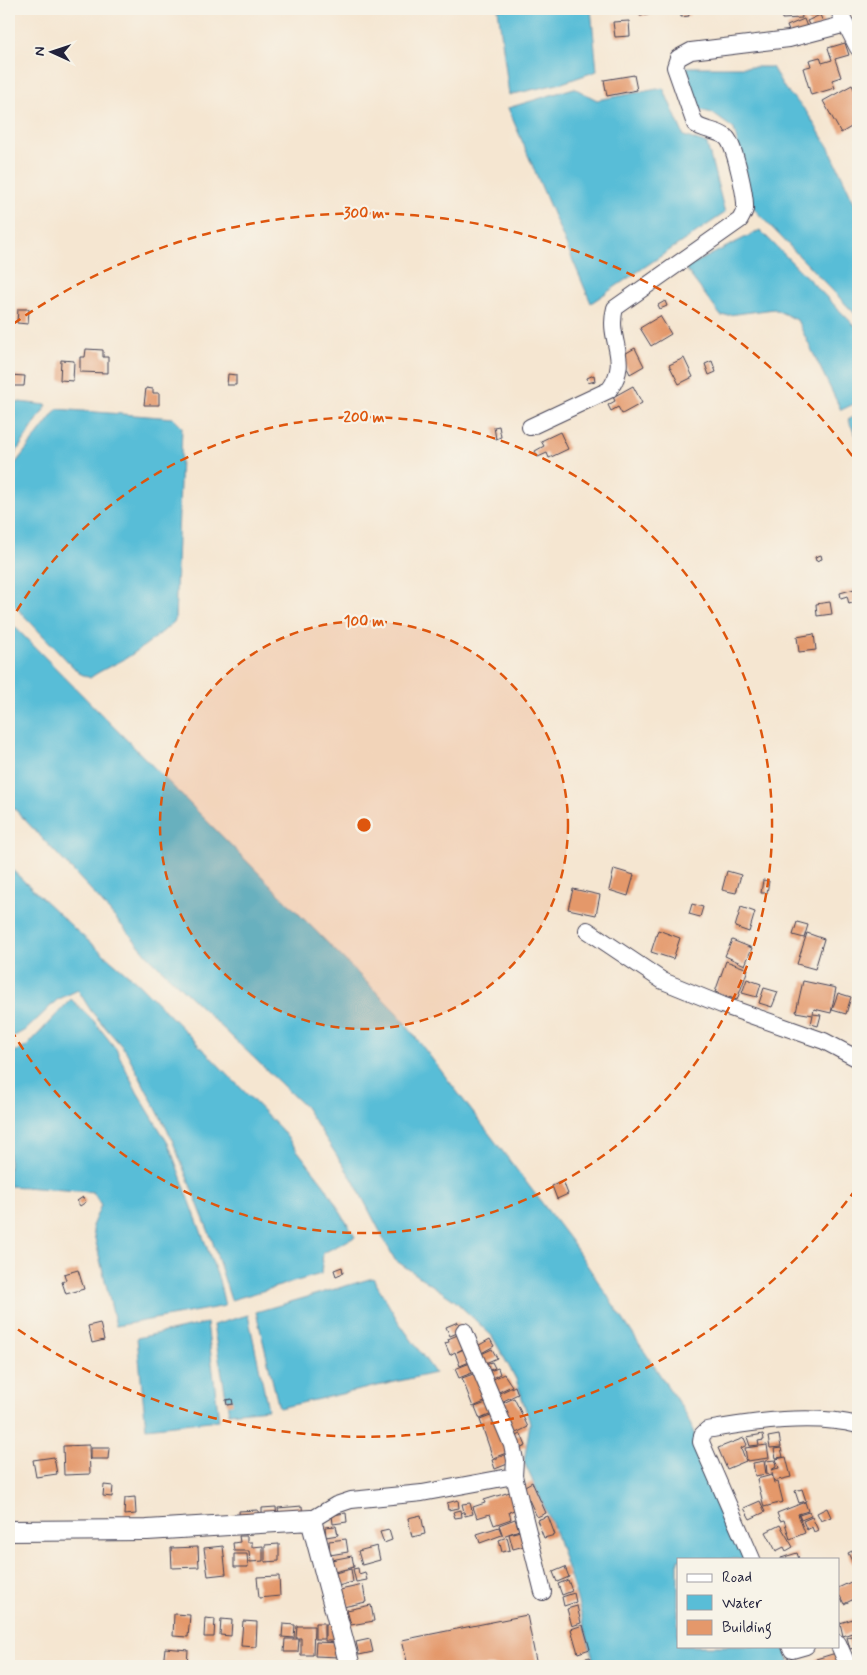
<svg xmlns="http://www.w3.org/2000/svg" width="867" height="1675" viewBox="0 0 867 1675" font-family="Mynerve,sans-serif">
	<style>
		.water { fill: #59bdd7; stroke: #3e7089 }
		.building { fill: #e4986b }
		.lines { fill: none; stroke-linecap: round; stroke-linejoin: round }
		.minor-casing { stroke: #423f52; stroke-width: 18 }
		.tertiary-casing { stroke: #423f52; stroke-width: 22 }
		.minor { stroke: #fff; stroke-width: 16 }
		.tertiary { stroke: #fff; stroke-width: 20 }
		.ring { fill: none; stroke: #de560e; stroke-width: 2.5; stroke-dasharray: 9 6 }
		.centre { fill: #de560e; stroke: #f7f3e8; stroke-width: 2.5 }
		.ring-label { font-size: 15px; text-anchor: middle; font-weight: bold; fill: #de560e; stroke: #f7f3e8; stroke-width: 4.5; stroke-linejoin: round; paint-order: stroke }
	</style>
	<rect width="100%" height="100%" fill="#f7f3e8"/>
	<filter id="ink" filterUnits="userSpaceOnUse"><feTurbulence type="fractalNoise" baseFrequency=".02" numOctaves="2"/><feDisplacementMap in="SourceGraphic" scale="10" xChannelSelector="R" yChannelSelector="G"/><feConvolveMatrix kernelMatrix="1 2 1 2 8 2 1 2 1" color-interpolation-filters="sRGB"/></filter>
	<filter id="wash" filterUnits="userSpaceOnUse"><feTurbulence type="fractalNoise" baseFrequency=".0096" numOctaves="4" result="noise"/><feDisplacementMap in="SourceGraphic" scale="20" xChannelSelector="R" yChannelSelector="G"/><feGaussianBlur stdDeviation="1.12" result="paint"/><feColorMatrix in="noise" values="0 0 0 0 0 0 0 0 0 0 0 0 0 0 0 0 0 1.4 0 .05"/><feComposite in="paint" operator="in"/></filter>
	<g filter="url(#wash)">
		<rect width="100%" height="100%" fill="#f5e6d1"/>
		<!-- water -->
		<path class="water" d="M498,9h93l6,62 -35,12 -53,12z
			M675,67h97l13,22 21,22 23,37 29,63v106l-104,-108 -20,-80 -22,-16 -24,-6z
			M574,88l23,12 66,-12 21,48 23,8 18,69 -134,90 -83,-195z
			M760,230l98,99v73l-17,8 -44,-90 -23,-11 -53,7 -36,-48z
			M9,401l38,4 -38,58z
			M57,409l116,9 9,9 -7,194c-13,12 -29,24 -44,34 -13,9 -28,13 -41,23l-11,-5 -70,-73v-128z
			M858,414v25l-10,-19z
			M9,621l388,392 174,228 115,173 60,145h-68v87h105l8,20h-196l-19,-71 -22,-67 -30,-66 6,-39 -14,-44 -24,-43 -38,-36 -59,-40 -42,-80 -48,-73 -155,-149 -60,-69 -81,-86z
			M9,867l69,65 61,52 141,144 45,58 30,51 -32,16 -2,21 -90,26 -19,-60 -41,-103 -45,-86 -35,-40 -13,-21 -21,10 -30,29 -18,10z
			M71,999l23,22 22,28 21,43 32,53 50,135 6,26 -109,20 -24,-100 9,-21 -8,-13 -84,-6v-132l17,-7z
			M373,1278l25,43 37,52 -156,35 -23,-96z
			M248,1315l20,94 -39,4 -16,-88z
			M207,1323l12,97 -73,8 -9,-90z"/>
		<g id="blocks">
			<!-- building -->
			<path class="building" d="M639,9h12l1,5 -12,2z
				M680,9h8l1,7 -8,1z
				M781,9h20l1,9 -20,1z
				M808,9h15l1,4 -15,2z
				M820,15l4,9 -12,6 -5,-9z
				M804,19l5,13 -17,7 -5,-13z
				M629,21l1,15 -15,1 -2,-15z
				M845,43l4,12 -14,4 6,18 -9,3 3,8 -24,7 -8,-27 8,-2 -2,-6 11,-3 2,6 10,-3 -4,-12z
				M634,75l3,15 -30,6 -3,-16z
				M852,85l6,12v26l-17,10 -18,-32z
				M665,301l2,5 -7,3 -2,-4z
				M18,309h11l-1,15 -11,-1z
				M660,316l11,18 -20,12 -11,-18z
				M635,348l9,18 -14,8 -9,-18z
				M86,349l17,1v7h5v16l-28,-1v-15h5z
				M684,358l9,19 -14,7 -10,-19z
				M61,360l13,1 -1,20 -13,-1z
				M712,361l4,11 -7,3 -4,-11z
				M228,374l8,1v10h-9z
				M9,375l16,1 -1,10h-15z
				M594,375l1,6 -7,2 -1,-5z
				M633,386l9,17 -20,11 -4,-7 -7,4 -3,-6 7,-4 -2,-4z
				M146,388l7,1v4h6v12h-15z
				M499,426l2,11 -5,2 -2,-12z
				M560,432l8,17 -19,9 -2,-5 -9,4 -3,-6 9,-5 -3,-5z
				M821,555l1,4 -6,2 -1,-4z
				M858,588v13l-9,3 -2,-8 -6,2 -1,-5z
				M830,602l2,12 -15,2 -1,-12z
				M814,634l2,16 -17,2 -2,-15z
				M614,869l20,6 -6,21 -19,-6z
				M727,871l14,4 -5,18 -14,-3z
				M763,880l6,1 -2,12h-6z
				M573,889l27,6 -4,20 -28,-6z
				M692,904l11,3 -3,10 -11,-3z
				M741,907l14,5 -6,20 -14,-5z
				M797,922l11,3 -4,13 -11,-3z
				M658,930l22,8 -7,21 -22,-7z
				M807,933l17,6 -9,30 -18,-5z
				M732,940l20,8 -7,17 -20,-9z
				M726,961l22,8 -11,31 -22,-8z
				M747,979l14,5 -4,13 -15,-4z
				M803,981l33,7 -5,25 -17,-4 -1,5 8,1 -3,11 -7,-2 2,-9 -17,-3z
				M764,988l14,4 -6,15 -13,-4z
				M838,993l13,4 -5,17 -14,-4z
				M563,1181l5,13 -11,5 -5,-13z
				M83,1197l3,5 -6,4 -3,-5z
				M342,1267l1,6 -7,3 -2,-6z
				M78,1270l6,19 -18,5 -4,-12 4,-2 -2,-6z
				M458,1322l4,9 -12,5 -4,-9z
				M100,1323l4,17 -12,3 -4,-17z
				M460,1334l8,12 -11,6 12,-5 5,13 -14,6 -5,-14 -5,3 -5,-12 4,-1 -1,-3z
				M490,1339l4,7 -16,9 -4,-7z
				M492,1349l5,9 -14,6 -4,-9z
				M475,1361l4,9 -20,8 -4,-9z
				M492,1362l3,6 -8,3 -2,-7z
				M498,1368l2,6 -10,5 -3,-7z
				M479,1372l10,28 -16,7 -11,-29z
				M504,1374l8,12 -20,9 -5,-13z
				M515,1386l3,8 -21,10 -4,-8z
				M514,1398l14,29 -16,8 -15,-29z
				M232,1399l1,5 -6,1 -1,-5z
				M489,1402l5,11 -14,6 -5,-12z
				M496,1414l13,38 -16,6 -13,-38z
				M521,1434l5,12 -9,4 -5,-12z
				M763,1434l1,6 -6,1 1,4 -9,1 -3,-9z
				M779,1435l2,12 -11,1 -2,-11z
				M744,1438l3,7 -6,3 5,13 -19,8 -9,-21z
				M89,1445l1,29 -26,1 -1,-29z
				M767,1445l2,13 -22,3 -2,-13z
				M91,1448h18l-1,11h-17z
				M781,1448l2,9 -7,1 -2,-9z
				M507,1454l3,9 -15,6 -3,-9z
				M54,1457l3,17 -21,3 -3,-17z
				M786,1457l5,20 -17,4 -2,-8 -5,1 -1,-13 9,-1 1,7 -5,3 8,-2 -3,-9z
				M764,1461l2,13 -11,2 -2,-13z
				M772,1475l2,8 4,-1 5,20 -19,5 -7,-28z
				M532,1482l14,31 -9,4 -14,-30z
				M104,1485l9,1 -1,11 -9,-1z
				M802,1489l4,12 -7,2 -4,-12z
				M513,1491l6,17 -10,4 2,7 -17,6 -4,-11 -13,4 -4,-11 12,-4 -1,-3z
				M135,1497l1,17 -12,1 1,-17z
				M458,1500l1,8 -11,2 -1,-7z
				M760,1501l5,11 -15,7 -6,-11z
				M805,1502l3,9 -10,3 7,19 -15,6 -6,-19 -4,1 -3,-8z
				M470,1503l3,11 -8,2 -3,-12z
				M302,1506l1,14 -23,1 -2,-13z
				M276,1507l1,14h-15v-13z
				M827,1508l4,9 -10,4 -4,-8z
				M258,1510l1,11 -19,1 -1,-11z
				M461,1510l1,7 -7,1 -2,-6z
				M809,1512l2,4 -10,4 -2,-5z
				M346,1513l1,9 -14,2 -1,-9z
				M421,1515l4,19 -13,3 -4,-19z
				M548,1516l7,19 -11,3 -7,-18z
				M812,1517l6,13 -4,2 -2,-5 -5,3 -4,-9z
				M515,1519l4,11 -16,6 -4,-11z
				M780,1525l13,22 -7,4 -2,-4 -8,4 -10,-19z
				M336,1526l2,9 -12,2 -1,-10z
				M499,1527l3,8 -22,8 -3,-9z
				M389,1530l3,10 -8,3 -4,-11z
				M524,1530l4,15 -15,4 -4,-15z
				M239,1536h8v6h5v5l11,-1v15l-13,1 -1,-11h-15l-1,-8 7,-1z
				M507,1537l3,13 -8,2 -3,-12z
				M346,1539l2,13 -18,3 -1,-14z
				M279,1544v17l-14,1v-17z
				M223,1546l3,28 -18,2 -4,-28z
				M377,1546l3,14 -18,5 -4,-14z
				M198,1547l1,20 -27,1 -1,-20z
				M858,1548v13l-5,2 -5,-10z
				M797,1553l2,6h-18v-1z
				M234,1554h13l1,13h-14z
				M352,1556l2,11 -20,5 -3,-12z
				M565,1567l4,10 -12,5 -4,-10z
				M358,1568l1,6 6,-2 2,8 -11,2 -3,-13z
				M351,1569l2,13 -15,4 -3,-13z
				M279,1576l1,20 -21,2 -2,-21z
				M568,1580l4,11 -10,4 -4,-11z
				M855,1580l3,7v10l-14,7 -4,-8 -2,1v-9z
				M363,1585l3,17 -23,5 -3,-17z
				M574,1593l2,9 -12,4 -2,-9z
				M371,1605l3,16 -23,4 -4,-15z
				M577,1606l4,17 -9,3 -5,-17z
				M174,1614l16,1 -2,22 -15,-1z
				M527,1615l10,51h-129l-6,-26z
				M205,1618l10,1 -1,18h-10z
				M856,1618l2,13 -15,5 -3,-13z
				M221,1619l11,1 -1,16 -11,-1z
				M243,1621l14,1 -1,25 -15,-1z
				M315,1623h9v16h-9z
				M283,1624l12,1 -1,13 -12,-1z
				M325,1624h11l-1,17h-10z
				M583,1625l7,24 -12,4 -7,-24z
				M297,1626h17l-1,29h-12v-17h-5z
				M856,1635l2,12 -8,2 -3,-12z
				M285,1639h14l-1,13h-14z
				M370,1639l3,13 -14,3 -3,-13z
				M316,1642l23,1v14l-24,-1z
				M165,1648l23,2 -1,16h-24z
				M836,1653l4,13h-22l-2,-7z
				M590,1657l2,9h-8l-2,-7z
				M299,1662l14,1v3h-14z"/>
		</g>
	</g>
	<g filter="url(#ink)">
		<use href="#blocks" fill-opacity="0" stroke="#423f52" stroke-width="1"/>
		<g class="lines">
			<!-- minor casing -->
			<g class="minor-casing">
				<path id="minor" d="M838,9l20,39
					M530,427l79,-37c23,-31 -3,-49 6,-82l125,-88c2,-4 4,-7 5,-11 1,-13 -10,-62 -18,-71 -8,-8 -23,-7 -32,-14l-20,-57 3,-9 13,-7 98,-12 57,-15
					M587,930l76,51 59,24 102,36 34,18
					M464,1331l48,114 3,15 -1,16
					M311,1520l25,-15 15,-5 71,-7 92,-17 29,116
					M752,1559l-51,-117 1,-7 5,-5c46,-8 106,-17 151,-5
					M838,1643l10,23
					M790,1646l2,4 14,-4"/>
			</g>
			<!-- tertiary casing -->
			<g class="tertiary-casing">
				<path id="tertiary" d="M9,1531l138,-1 164,-10 39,146"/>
			</g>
			<!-- minor -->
			<use href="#minor" class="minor"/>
			<!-- tertiary -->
			<use href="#tertiary" class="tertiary"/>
		</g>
	</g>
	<!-- distance rings -->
	<circle cx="364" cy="825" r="204" fill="#de560e" fill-opacity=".12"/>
	<g class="ring">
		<circle cx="364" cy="825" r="204"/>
		<path d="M9 624A408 408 0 1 1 9 1026"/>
		<path d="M856 1189A612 612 0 0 1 13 1326M13 324A612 612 0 0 1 856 461"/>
	</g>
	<circle cx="364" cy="825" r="8" class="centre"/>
	<g class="ring-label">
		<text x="364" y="218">300 m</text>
		<text x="364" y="422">200 m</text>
		<text x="364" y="626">100 m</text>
	</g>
	<!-- margin -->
	<rect width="867" height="1675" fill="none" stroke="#f7f3e8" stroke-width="30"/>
	<!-- legend -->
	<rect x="677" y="1558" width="162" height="90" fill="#f7f3e8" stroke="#a29fa3"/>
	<rect x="687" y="1574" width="25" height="8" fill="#ffffff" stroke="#a29fa3"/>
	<text x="722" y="1582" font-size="15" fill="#22223b">Road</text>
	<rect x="687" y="1595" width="25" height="15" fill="#59bdd7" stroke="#a29fa3"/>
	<text x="722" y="1608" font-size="15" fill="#22223b">Water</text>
	<rect x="687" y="1620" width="25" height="15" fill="#e4986b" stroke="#a29fa3"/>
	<text x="722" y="1632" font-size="15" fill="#22223b">Building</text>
	<!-- north arrow -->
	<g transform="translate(52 52) rotate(273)" stroke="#f7f3e8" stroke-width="4" paint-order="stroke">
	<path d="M0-4L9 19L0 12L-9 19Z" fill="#22223b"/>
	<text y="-8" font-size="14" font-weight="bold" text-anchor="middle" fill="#22223b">N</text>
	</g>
</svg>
